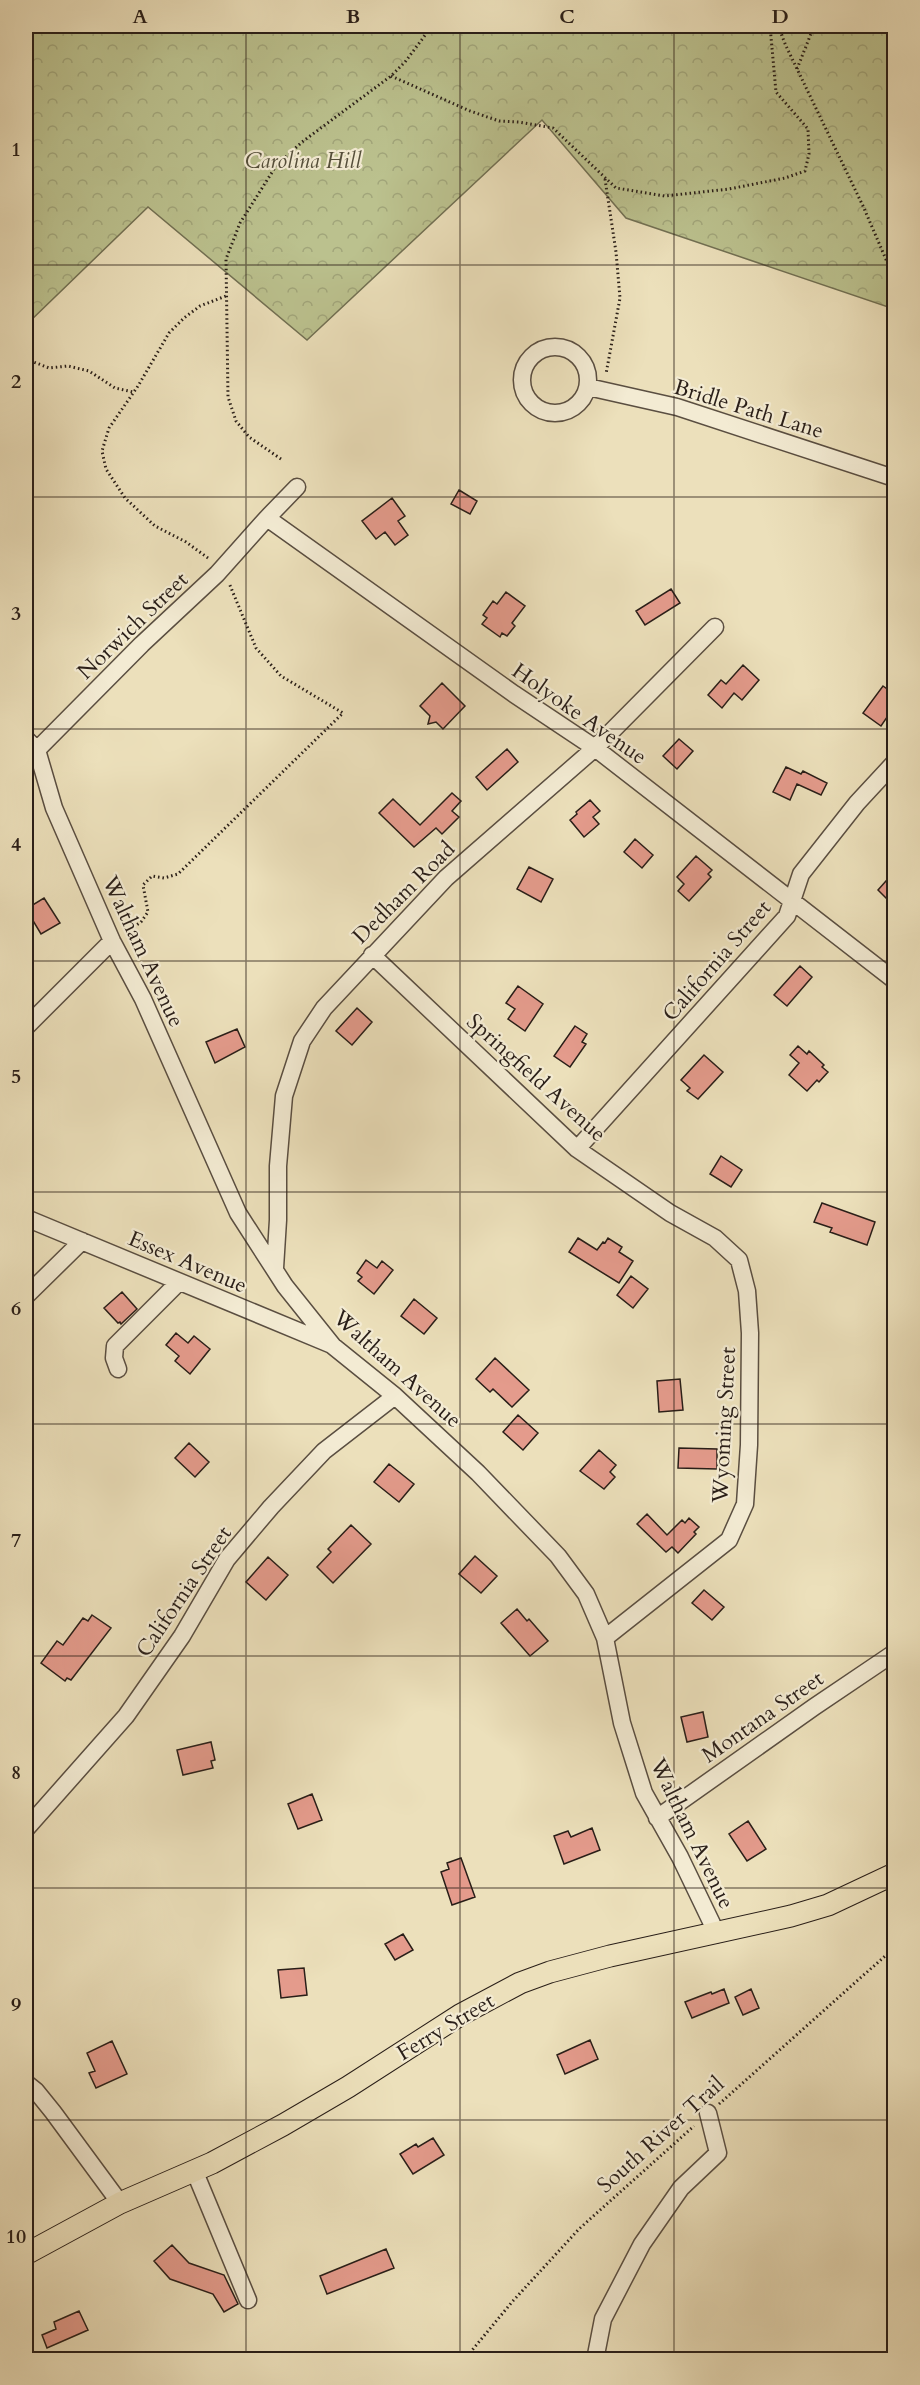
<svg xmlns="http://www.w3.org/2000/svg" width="920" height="2385" viewBox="0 0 920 2385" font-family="Cardo,serif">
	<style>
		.forest { fill: url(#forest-crowns); stroke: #727053; stroke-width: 1.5 }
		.building { fill: #e49b8c; stroke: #291e18; stroke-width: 1.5 }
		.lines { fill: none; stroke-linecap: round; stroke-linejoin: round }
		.minor-casing { stroke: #5a4e41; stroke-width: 19 }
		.major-casing { stroke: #291e18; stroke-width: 23 }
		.path { stroke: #291e18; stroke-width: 3; stroke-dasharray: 1.5 3; stroke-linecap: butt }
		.minor { stroke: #f3ebd3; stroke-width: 16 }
		.major { stroke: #ece0bb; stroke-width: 21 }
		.grid { fill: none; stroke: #291e18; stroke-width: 1.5; stroke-opacity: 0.55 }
		.labels { text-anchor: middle; stroke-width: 4.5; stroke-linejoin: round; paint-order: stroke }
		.park-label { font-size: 22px; font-style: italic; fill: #554f3b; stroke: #f3ebd3 }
		.street-label { font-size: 22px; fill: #291e18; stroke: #f3ebd3 }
		.neatline { fill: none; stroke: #291e18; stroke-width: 2 }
		.grid-label { font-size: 20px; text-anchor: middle; font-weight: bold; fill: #291e18 }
	</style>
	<defs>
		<pattern id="forest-crowns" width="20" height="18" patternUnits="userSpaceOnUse" patternTransform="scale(1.5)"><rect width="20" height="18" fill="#bbc18e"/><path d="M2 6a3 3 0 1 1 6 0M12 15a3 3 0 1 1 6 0" fill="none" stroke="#a1a57a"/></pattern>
	</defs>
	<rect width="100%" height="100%" fill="#ece0bb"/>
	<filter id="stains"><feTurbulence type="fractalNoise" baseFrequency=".00333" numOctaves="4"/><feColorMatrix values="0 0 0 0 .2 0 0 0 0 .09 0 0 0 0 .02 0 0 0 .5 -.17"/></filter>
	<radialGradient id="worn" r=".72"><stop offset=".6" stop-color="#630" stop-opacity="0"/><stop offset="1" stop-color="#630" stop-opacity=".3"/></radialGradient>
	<!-- forest -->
	<path class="forest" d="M26,26h868v283l-268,-91 -84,-98 -235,220 -159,-133 -122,118z"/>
	<!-- building -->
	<path class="building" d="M459,490l18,11 -7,13 -19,-10z
		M392,498l13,18 -7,5 10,14 -13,10 -10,-13 -9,7 -14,-18z
		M671,589l9,14 -35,22 -9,-14z
		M506,592l19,14 -13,17 3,3 -8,10 -5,-3 -2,4 -18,-13 5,-6 -4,-3 10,-14 4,3z
		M743,665l16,15 -17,20 -8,-7 -12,15 -14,-13 13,-15 5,4z
		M442,683l23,23 -22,23 -7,-7 -8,2 2,-8 -10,-10z
		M883,686l11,8v13l-13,19 -18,-13z
		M679,739l14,12 -16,18 -14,-13z
		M507,749l11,13 -31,28 -11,-13z
		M786,767l15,7 2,-3 24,12 -6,12 -24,-11 -7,16 -17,-8z
		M452,793l9,8 -9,10 7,6 -17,17 -6,-6 -22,19 -35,-34 14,-14 27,26z
		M590,800l10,11 -7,6 6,7 -15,13 -14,-17 7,-6 -1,-2z
		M635,839l18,16 -11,13 -18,-16z
		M696,856l16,14 -4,4 3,3 -22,24 -11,-10 6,-7 -7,-7z
		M529,867l24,12 -12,23 -24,-13z
		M894,872v34l-16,-16z
		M44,898l16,25 -19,11 -15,-25z
		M800,966l12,11 -25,29 -13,-11z
		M518,986l25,18 -18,27 -17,-12 7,-10 -9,-6z
		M357,1008l15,14 -20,23 -16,-14z
		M575,1026l12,8 -5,8 4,2 -16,23 -16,-11z
		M237,1029l8,18 -30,16 -9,-21z
		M798,1046l9,8 2,-3 15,14 -2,2 6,5 -9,10 -2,-2 -10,11 -18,-16 10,-12 -9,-8z
		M704,1055l19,17 -25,27 -11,-8 3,-3 -9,-8z
		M721,1156l21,14 -11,17 -21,-13z
		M822,1203l53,19 -8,23 -37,-13 2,-4 -18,-6z
		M578,1238l19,12 6,-8 2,1 3,-5 14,9 -3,5 14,9 -14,22 -50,-31z
		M366,1260l11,8 5,-7 11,9 -19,24 -16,-13 4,-4 -5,-4z
		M631,1276l17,13 -15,19 -16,-13z
		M122,1292l15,17 -16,15 -1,-2 -2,1 -14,-15z
		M414,1299l23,19 -13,16 -23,-18z
		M176,1333l12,10 6,-7 16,13 -20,25 -15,-13 4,-5 -13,-11z
		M495,1358l34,32 -17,17 -19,-18 -3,3 -14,-13z
		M680,1379l3,31 -24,2 -2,-31z
		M518,1415l20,18 -15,17 -20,-18z
		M189,1443l20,19 -14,15 -20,-19z
		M679,1448l38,1v20l-39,-1z
		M599,1450l17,15 -6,7 5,5 -11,12 -24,-18z
		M389,1464l25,20 -15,18 -25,-20z
		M647,1514l20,21 15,-15 3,3 4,-5 10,9 -5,5 2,2 -18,19 -6,-6 -6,5 -29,-28z
		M351,1525l20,19 -38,39 -16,-16 14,-15 -3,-3z
		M475,1556l22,20 -16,17 -22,-19z
		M268,1557l20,18 -22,25 -20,-18z
		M704,1590l20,17 -12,13 -20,-17z
		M517,1609l10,12 2,-2 19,22 -18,15 -29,-33z
		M92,1615l19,13 -40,52 -4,-2 -2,3 -24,-18 16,-22 6,4 20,-27 5,3z
		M703,1712l5,25 -21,5 -6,-25z
		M211,1742l4,18 -4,1 2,7 -30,7 -6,-25z
		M312,1794l10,26 -24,9 -10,-25z
		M748,1821l18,28 -19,12 -18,-27z
		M592,1828l8,22 -36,14 -10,-28 14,-5 3,6z
		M461,1858l14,39 -23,8 -11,-33 8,-3 -2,-6z
		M403,1934l10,16 -18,10 -10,-16z
		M304,1968l3,27 -26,3 -3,-28z
		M724,1989l5,14 -37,15 -7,-16 26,-10 1,2z
		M751,1989l8,19 -16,7 -8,-18z
		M590,2040l8,19 -33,15 -8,-19z
		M112,2041l15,33 -31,14 -7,-15 6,-2 -8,-18z
		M433,2138l11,17 -31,19 -13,-20 16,-10 2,3z
		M172,2245l17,18 35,12 14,29 -14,8 -11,-18 -43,-15 -16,-18z
		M386,2249l8,19 -67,26 -7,-18z
		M79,2311l9,19 -41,18 -5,-13 14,-6 -2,-7z"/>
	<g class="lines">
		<!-- minor casing -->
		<g class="minor-casing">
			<path id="minor" d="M522 380a33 33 0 1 1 66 0a33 33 0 1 1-66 0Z
				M588,387l89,20 217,71
				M297,487l-30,31 247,176 81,54 299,232
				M26,739l11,11 17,58 58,133 31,58 95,214 47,73 48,60 62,50 83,77 80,83 28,38 19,44 17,85 22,70 36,64 37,77
				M26,761l116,-117 75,-70 50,-56
				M372,955l205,194 93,64 45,25 24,22 8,31 3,42 -1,112 -4,59 -16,36 -124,98
				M26,1027l86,-86
				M577,1149l210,-233 14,-42 56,-71 37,-40
				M26,1218l306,127
				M275,1268l3,-48v-54l6,-70 18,-55 22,-33 122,-130 149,-130 120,-121
				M26,1296l56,-55
				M118,1369l-4,-11 1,-12 64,-64
				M657,1818l157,-111 80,-54
				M26,1829l100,-113 56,-80 45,-77 44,-52 53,-56 71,-55
				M26,2083l10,8 17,21 67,91
				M194,2170l54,130
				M595,2360l8,-41 39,-75 39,-56 37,-35 -10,-40"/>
		</g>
		<!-- major casing -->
		<g class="major-casing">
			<path id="major" d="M26,2254l94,-51 92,-40 71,-38 65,-38 112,-72 60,-32 30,-11 60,-16 181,-40 37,-11 66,-31"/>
		</g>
		<!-- path -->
		<path class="path" d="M778,26l8,20 77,160 31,72
			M797,69l17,-43
			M391,76l79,35 29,10 20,1 34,6 63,60 49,8 64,-7 56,-11 20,-7 4,-17 -1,-25 -32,-37 -6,-66
			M605,179l11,73 4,46 -14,76
			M26,359l23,9 19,-2 21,5 26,17 18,4
			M281,459l-32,-22 -13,-16 -8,-24 -2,-138 14,-36 36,-57 26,-24 89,-66 14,-14 27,-36
			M208,558l-22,-16 -31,-16 -30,-28 -19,-29 -4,-18 7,-23 29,-42 31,-53 15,-15 16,-12 26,-10
			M126,932l15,-10 7,-10 -5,-27 9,-9 12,2 14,-4 165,-161 -62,-37 -25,-28 -27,-65
			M719,2104l175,-156
			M464,2360l48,-58 67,-73 115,-103"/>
		<!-- minor -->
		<use href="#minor" class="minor"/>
		<!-- major -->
		<use href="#major" class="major"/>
	</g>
	<!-- grid -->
	<path class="grid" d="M246,26v2334M460,26v2334M674,26v2334M26,265h868M26,497h868M26,729h868M26,961h868M26,1192h868M26,1424h868M26,1656h868M26,1888h868M26,2120h868"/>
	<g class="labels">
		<!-- park labels -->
		<g class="park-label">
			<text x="303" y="168">Carolina Hill</text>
		</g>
		<!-- street labels -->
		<g class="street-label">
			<text transform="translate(749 408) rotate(17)" y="8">Bridle Path Lane</text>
			<text transform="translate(132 625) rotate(-44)" y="8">Norwich Street</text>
			<text transform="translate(580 713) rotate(35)" y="8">Holyoke Avenue</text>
			<text transform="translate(403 892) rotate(-45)" y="8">Dedham Road</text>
			<text transform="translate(144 951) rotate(65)" y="8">Waltham Avenue</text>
			<text transform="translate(716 960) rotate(-49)" y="8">California Street</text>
			<text transform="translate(537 1077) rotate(42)" y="8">Springfield Avenue</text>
			<text transform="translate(188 1261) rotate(23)" y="8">Essex Avenue</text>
			<text transform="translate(398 1368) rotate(42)" y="8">Waltham Avenue</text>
			<text transform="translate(723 1425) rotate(-87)" y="8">Wyoming Street</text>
			<text transform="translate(183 1591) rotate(-56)" y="8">California Street</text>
			<text transform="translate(762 1716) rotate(-35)" y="8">Montana Street</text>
			<text transform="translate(693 1833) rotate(64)" y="8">Waltham Avenue</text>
			<text transform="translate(445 2026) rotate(-31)" y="8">Ferry Street</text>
			<text transform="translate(660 2134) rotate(-42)" y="8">South River Trail</text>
		</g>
	</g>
	<!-- margin -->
	<rect width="920" height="2385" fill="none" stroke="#ece0bb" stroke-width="66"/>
	<rect x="33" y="33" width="854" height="2319" class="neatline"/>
	<g class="grid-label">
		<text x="140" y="23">A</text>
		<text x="353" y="23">B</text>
		<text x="567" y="23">C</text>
		<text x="780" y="23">D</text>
		<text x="16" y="156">1</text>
		<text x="16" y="388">2</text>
		<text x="16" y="620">3</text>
		<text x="16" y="851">4</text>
		<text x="16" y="1083">5</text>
		<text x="16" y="1315">6</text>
		<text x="16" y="1547">7</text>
		<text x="16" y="1779">8</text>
		<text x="16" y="2011">9</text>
		<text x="16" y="2243">10</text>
	</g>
	<rect width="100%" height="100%" filter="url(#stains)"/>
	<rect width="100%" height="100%" fill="url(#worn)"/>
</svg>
